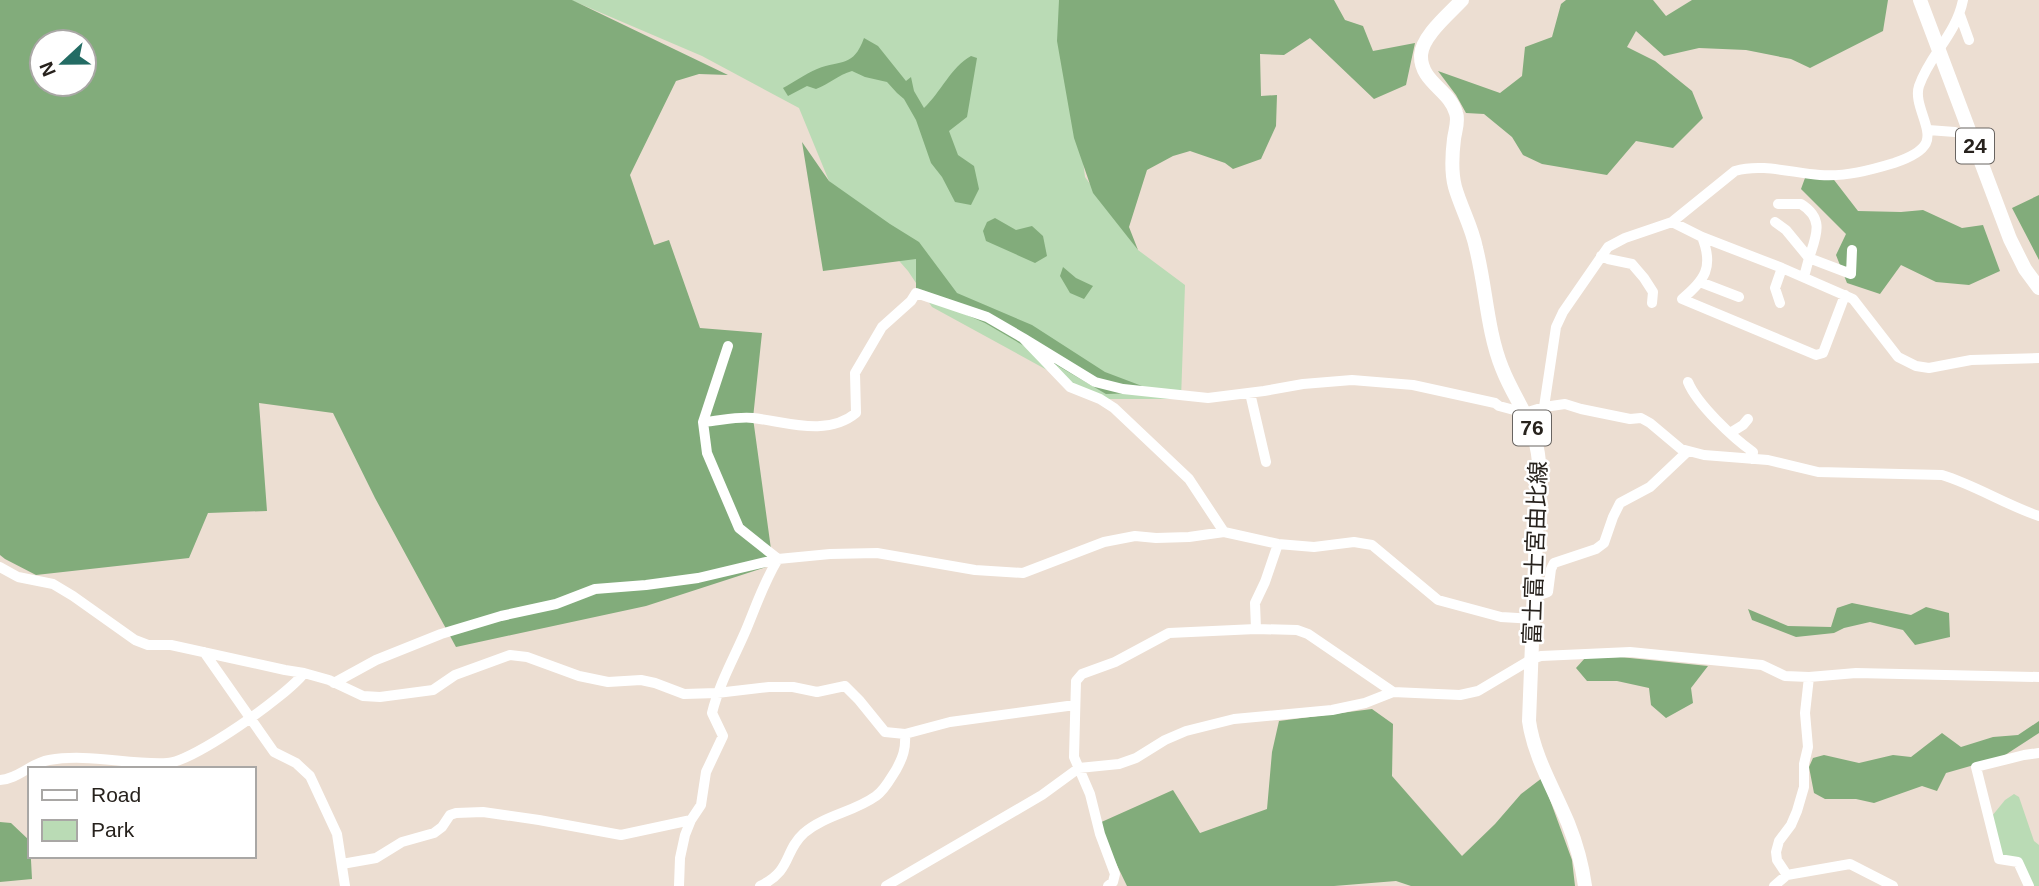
<svg xmlns="http://www.w3.org/2000/svg" width="2039" height="886" viewBox="0 0 2039 886" font-family="Helvetica,'Noto Sans JP',sans-serif">
	<style>
		.green { fill: #badbb5 }
		.forest { fill: #82ac7b; fill-rule: evenodd }
		.lines { fill: none; stroke-linecap: round; stroke-linejoin: round }
		.minor { stroke: #fff; stroke-width: 10 }
		.major { stroke: #fff; stroke-width: 14 }
		.labels { text-anchor: middle; stroke-width: 5; stroke-linejoin: round; paint-order: stroke }
		.shield { fill: #fff; stroke: #686461; stroke-width: 2 }
		.shield-label { font-size: 21px; font-weight: bold; fill: #27221d }
		.street-label { font-size: 23px; fill: #27221d; stroke: #fff }
	</style>
	<rect width="100%" height="100%" fill="#ecded2"/>
	<!-- green -->
	<path class="green" d="M571,0h494l1,21 19,156 53,73 47,35 -4,114h-81l-168,-92 -24,-36 -79,-90 -30,-73 -97,-52z
		M2014,794l5,3 15,44 5,4v41h-8l-14,-26 -18,-1 -7,-43 13,-16z"/>
	<!-- forest -->
	<path class="forest" d="M0,0h572l156,75 -29,-1 -23,7 -46,94 24,70 15,-5 31,88 62,5 -9,85 18,131 -5,18 -120,39 -190,41 -81,-149 -42,-85 -74,-10 8,108 -59,2 -19,45 -153,17 -31,-16 -5,-4zM42,42h42v42h-42z
		M1059,0h275l11,20 18,6 10,25 42,-8 -9,42 -32,14 -64,-61 -26,17 -24,-1 1,42 16,-1 -1,31 -15,33 -28,10 -8,-6 -35,-12 -17,5 -26,14 -18,57 9,23 -45,-57 -19,-55 -17,-97z
		M1566,0h87l13,16 26,-16h196l-5,31 -73,37 -19,-9 -45,-9 -47,-2 -35,8 -28,-25 -9,16 28,14 37,30 11,27 -30,30 -37,-7 -29,34 -65,-11 -19,-9 -11,-18 -28,-23 -18,-1 -10,-18 -18,-24 62,22 22,-17 3,-29 27,-10 9,-33z
		M864,38l14,8 28,35 5,-4 3,14 10,17c17,-16 27,-41 47,-52l6,2 -10,59 -18,14 9,24 16,11 5,23 -8,16 -16,-3 -13,-25 -11,-14 -15,-43 -12,-21 -7,-6 -10,-11 -22,-5 -13,-6c-14,4 -23,13 -36,18l-9,-3 -19,10 -5,-8c11,-6 22,-14 34,-19 25,-10 36,-1 47,-31z
		M802,142l27,39 61,43 29,18 38,51 75,32 73,47 37,14 -4,7 -32,1 -121,-71 -69,-30v-34l-93,12z
		M1831,176l27,35 43,1 22,-2 39,18 21,-3 17,46 -31,14 -33,-3 -35,-17 -21,29 -33,-11 -11,-28 10,-21 -45,-45 4,-11z
		M2039,195v65l-27,-52z
		M995,218l21,12 16,-4 11,10 4,20 -12,7 -49,-22 -3,-10 4,-9z
		M1063,267l13,11 17,8 -9,13 -14,-6 -10,-17z
		M1852,603l59,12 15,-8 23,6 1,24 -35,8 -12,-15 -33,-8 -26,6 -10,5 -38,4 -44,-17 -4,-11 40,17 43,1 6,-19z
		M1620,657l88,9 -17,22 2,15 -27,15 -15,-13 -2,-17 -32,-7h-30l-11,-13 9,-10z
		M1372,709l21,15 -1,52 70,80 33,-32 26,-30 21,-16 30,82 3,26h-164l-15,-5 -62,5h-207l-30,-62 76,-34 27,43 67,-24 5,-57 7,-31z
		M2039,721v12l-37,24 -56,16 -9,18 -15,-5 -48,17 -18,-4h-31l-11,-6 -5,-26 4,-9 11,-3 35,8 34,-8 18,2 31,-24 19,14 32,-10 25,-2z
		M0,822l11,1 19,18 2,38 -32,3z"/>
	<g class="lines">
		<!-- minor -->
		<path class="minor" d="M1960,15l9,25
			M1928,130l27,2
			M1778,204h23c24,15 15,32 8,54l42,16 1,-24
			M1672,222l30,15 80,31 71,31 45,58 18,9 13,2 42,-8 68,-2
			M1775,222l11,8 23,28 -5,19
			M1702,237c12,30 3,43 -20,62l134,56 7,-2 22,-58
			M1601,256l7,3 24,5 12,14 9,14 -1,11
			M1700,282l39,15
			M1780,303l-5,-15 7,-20
			M1023,338l72,44 28,7 85,9 56,-7 39,-7 49,-4 61,5 82,18 4,3 26,7 19,-6 21,-3 16,5 49,10 11,-1 9,5 31,26 23,6 64,5 50,12 124,3c33,10 64,30 97,41
			M728,346l-25,76 4,31 32,75 39,31
			M1688,382c9,22 45,56 65,70l-1,7
			M1250,393l16,69
			M1544,407l12,-80 7,-15 45,-65 17,-9 47,-16 63,-51c27,-8 57,2 85,4 25,2 51,-5 74,-12 9,-3 27,-10 32,-20 7,-15 -13,-39 -7,-57 11,-32 37,-51 44,-86
			M703,422c16,-1 35,-6 50,-4 34,4 74,19 103,-5l-1,-40 27,-46 29,-26 5,-8 71,24 36,21 47,49 30,12 14,9 75,71 35,53
			M1730,433l13,-8 5,-6
			M0,567l18,10 35,7 20,12 62,44 13,5h23l114,25 19,3 25,7 34,16 17,1 53,-7 22,-15 55,-20 17,2 52,19 29,6 33,-2 14,3 29,11 33,-1 52,-6h24l24,5 28,-6 14,14 26,32 20,2 45,-12 125,-17
			M1534,597l14,-5 3,-23 3,-6 42,-14 8,-6 9,-26 7,-14 30,-16 38,-36
			M1256,629l-1,-26 10,-21 13,-38
			M204,652l70,100 22,11 14,13 27,58 8,52
			M334,683l42,-23 65,-26 60,-18 55,-12 39,-15 51,-4 52,-7 80,-19 52,-5 47,-1 98,17 48,3 81,-31 31,-6 21,2 33,-1 35,-5 54,12 36,3 40,-5 18,3 66,55 63,17 32,2
			M0,780c18,-1 31,-17 49,-20 39,-7 79,5 118,3 26,-1 121,-68 137,-90
			M342,864l34,-6 26,-16 32,-9 8,-6 8,-12 6,-2 27,-1 56,8 82,15 70,-15
			M1787,875l-10,-15 -1,-8 3,-11 12,-16 6,-14 7,-24v-23l4,-17 -3,-34 4,-36
			M679,886l1,-28 5,-23 6,-15 10,-15 5,-33 17,-36 -11,-23c7,-29 22,-55 34,-83 10,-24 18,-48 32,-71
			M760,886c33,-16 23,-34 44,-53 21,-18 50,-21 72,-37 9,-6 14,-17 20,-26 7,-13 10,-21 9,-36
			M886,886l156,-91 37,-27 40,-4 17,-6 29,-18 21,-9 48,-12 98,-9 33,-7 28,-11 67,3 18,-4 54,-32 9,-3 89,-4 132,13 23,11 24,1 47,-4 183,4
			M1108,886l5,-4 2,-8 -15,-40 -10,-40 -16,-37 2,-76 6,-7 33,-12 54,-29 87,-4 41,1 11,4 85,58
			M1774,886l13,-11 63,-11 43,22
			M2029,886l-11,-24 -19,-3 -23,-92 48,-12 15,-2"/>
		<!-- major -->
		<path class="major" d="M1462,0c-13,14 -40,36 -41,55 -1,27 29,35 35,58 3,8 -1,18 -2,26 -2,16 -3,33 1,48 6,21 17,40 21,61 10,39 11,83 26,120 14,36 33,52 37,94l-10,259c5,36 25,68 39,102 8,20 14,41 17,63
			M1920,0l90,239 15,30 14,19"/>
	</g>
	<g class="labels">
		<!-- shield labels -->
		<g class="shield">
			<rect x="1956" y="128.5" width="38" height="35" rx="5"/>
			<rect x="1513" y="410.5" width="38" height="35" rx="5"/>
		</g>
		<g class="shield-label">
			<text x="1975" y="153">24</text>
			<text x="1532" y="435">76</text>
		</g>
		<!-- street labels -->
		<g class="street-label">
			<text transform="translate(1535 553) rotate(-88)" y="8">富士富士宮由比線</text>
		</g>
	</g>
	<!-- legend -->
	<rect x="28" y="767" width="228" height="91" fill="#ffffff" stroke="#a9a7a5" stroke-width="2"/>
	<rect x="42" y="790" width="35" height="10" fill="#ffffff" stroke="#a9a7a5" stroke-width="2"/>
	<text x="91" y="802" font-size="21" fill="#27221d">Road</text>
	<rect x="42" y="820" width="35" height="21" fill="#badbb5" stroke="#a9a7a5" stroke-width="2"/>
	<text x="91" y="837" font-size="21" fill="#27221d">Park</text>
	<!-- north arrow -->
	<g transform="translate(63 63) rotate(248)"><circle r="33" fill="#ffffff" stroke="#a9a7a5" stroke-width="2"/>
	<path d="M0-5L12 26L0 18L-12 26Z" fill="#236c64"/>
	<text y="-10" font-size="19" font-weight="bold" text-anchor="middle" fill="#27221d">N</text>
	</g>
</svg>
